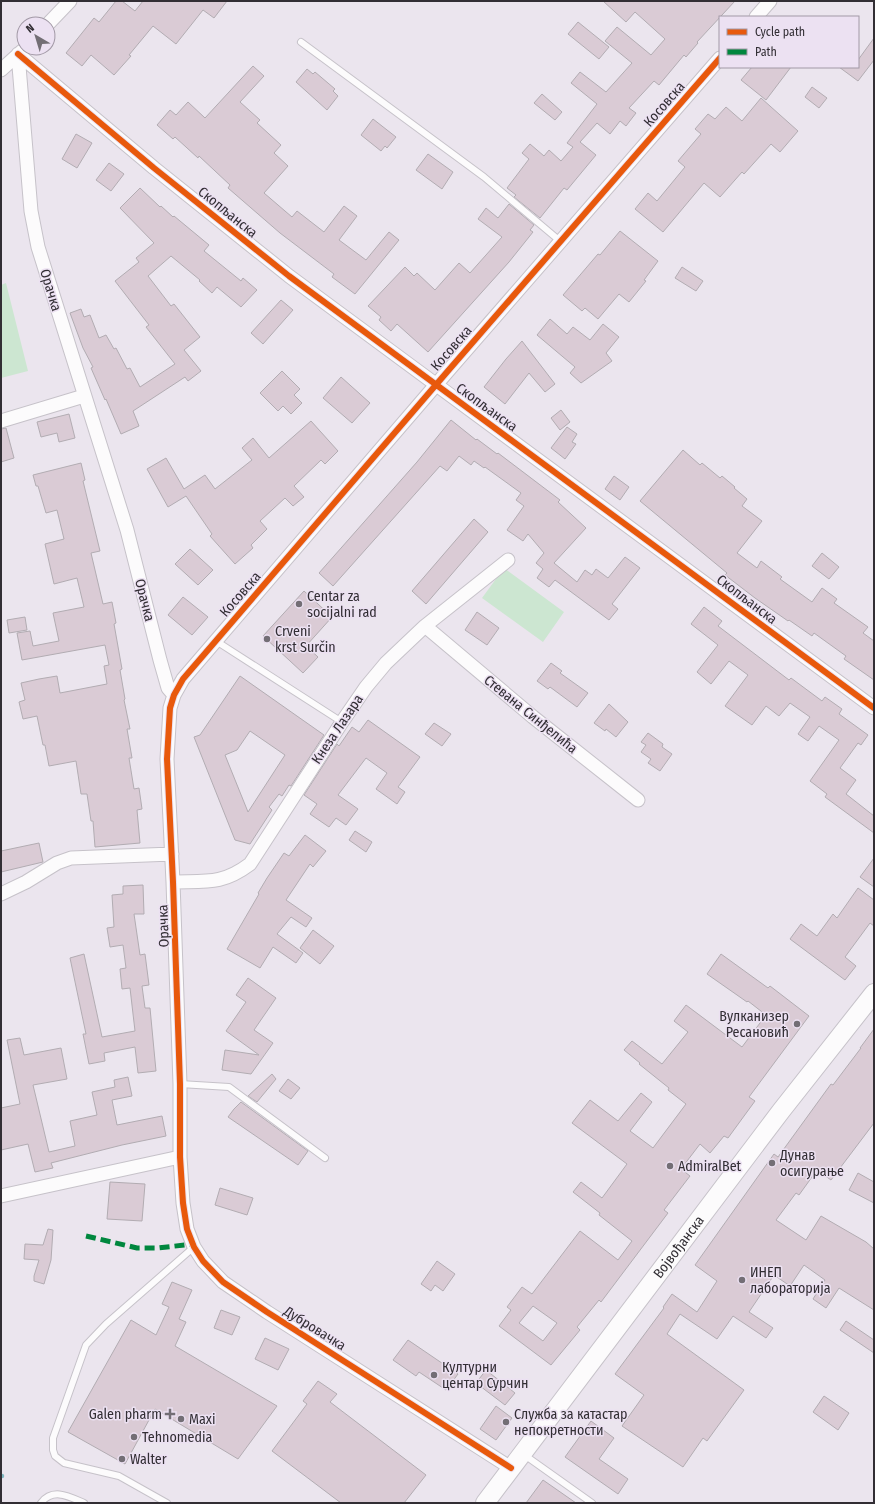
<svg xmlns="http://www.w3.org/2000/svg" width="875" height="1504" viewBox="0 0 875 1504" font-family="'Fira Sans Condensed',sans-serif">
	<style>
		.green { fill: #cce6d1 }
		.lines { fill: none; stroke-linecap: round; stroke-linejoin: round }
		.stream { stroke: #7eb7c1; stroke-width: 4.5 }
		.building { fill: #dacbd5; stroke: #b2acb2; fill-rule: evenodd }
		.service-casing { stroke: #c6c2c9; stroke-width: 8 }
		.minor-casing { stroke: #c6c2c9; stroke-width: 15 }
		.secondary-casing { stroke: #c6c2c9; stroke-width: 20 }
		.service { stroke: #fcfbfc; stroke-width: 6 }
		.minor { stroke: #fcfbfc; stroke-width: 13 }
		.secondary { stroke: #fcfbfc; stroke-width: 18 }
		.quiet { stroke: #00873e; stroke-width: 5; stroke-dasharray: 10 5; stroke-linecap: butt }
		.cycleway-casing { stroke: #ece1f2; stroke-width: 8 }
		.cycleway { stroke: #e8590c; stroke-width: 6 }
		.poi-dot { fill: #736e75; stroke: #ece1f2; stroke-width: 1.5 }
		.labels { text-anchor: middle; stroke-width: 3; stroke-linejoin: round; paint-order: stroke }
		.street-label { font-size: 14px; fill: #322e34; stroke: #ece1f2 }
		.poi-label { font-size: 14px; fill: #322e34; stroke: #ece1f2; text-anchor: start }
	</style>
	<rect width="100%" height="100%" fill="#ebe5ee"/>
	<!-- green -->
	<path class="green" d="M6,283l22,88 -27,7v-93z
		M504,568l60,44 -21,30 -61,-44z"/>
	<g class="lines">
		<!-- stream -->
		<path class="stream" d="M1,1476h1"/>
	</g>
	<!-- building -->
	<path class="building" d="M116,1h6l13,10 8,-10h84l-13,17 -11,-8 -27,34 -23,-18 -24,29 2,1 -17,19 -23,-20 -9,11 -16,-13 28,-35 5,4z
		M603,1h132l-38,41 1,1 -12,14 -2,-2 -25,30 -5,-4 -25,27 7,5 -10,13 -6,-5 -10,13 -13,-11 -17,19 16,13 -29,35 -3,-2 -24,30 -26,-21 2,-2 -9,-7 22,-29 -7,-6 8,-9 14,12 5,-6 12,11 12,-14 -6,-4 30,-39 -26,-21 9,-11 26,20 26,-29 -27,-22 12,-14 34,28 14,-16 -30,-27 -9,10z
		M578,22l31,25 -10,12 -31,-25z
		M874,38v22l-16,21 -19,-14h19v-7z
		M253,66l11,10 -24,26 20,18 -3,3 24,22 -7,8 14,13 -24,27 28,24 5,-6 27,21 20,-26 13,10 -18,24 27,20 23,-28 10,8 -44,54 -23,-17 2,-3 -54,-41 -52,-45 2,-3 -31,-29 -1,2 -23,-21 -2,2 -16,-14 13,-15 6,5 12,-13 17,16z
		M752,67h39l-25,33 -25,-20z
		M307,69l6,5 2,-2 20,17 -2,2 5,5 -11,14 -31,-28z
		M812,87l15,11 -8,10 -14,-11z
		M542,94l20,18 -7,8 -21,-17z
		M761,98l37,33 -18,21 -9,-8 -27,30 -2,-2 -22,25 -16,-14 -41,49 -28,-23 13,-16 9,8 28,-34 -7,-6 23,-27 -6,-5 13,-15 7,5 11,-12 16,14z
		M373,119l23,18 -9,11 -2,-2 -4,5 -20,-16z
		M76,134l16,9 -15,25 -15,-9z
		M428,154l25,18 -11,17 -26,-19z
		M109,163l15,11 -13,17 -15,-11z
		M140,188l20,19 1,-1 12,11 1,-1 35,29 -5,6 37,30 2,-3 14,12 -16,17 -24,-20 -5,6 -13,-12 1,-1 -29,-24 -23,20 23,30 3,-2 26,33 -16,13 17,21 -13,10 -3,-4 -52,34 6,15 -18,8 -15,-35 -1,1 -14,-32 2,-1 -10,-19 -13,-35 11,-4 3,8 6,-2 9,23 7,-3 8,14 2,-1 11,21 3,-1 10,19 35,-23 -29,-37 3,-2 -34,-44 24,-19 -3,-4 18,-15 -34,-35z
		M509,204l25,21 -4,5 3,2 -24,30 -81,90 -31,-28 -6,7 -12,-11 2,-3 -13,-11 37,-39 9,9 3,-3 18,17 24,-27 11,10 32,-36 -24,-18 8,-11 12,10z
		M620,231l38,30 -14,19 2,1 -17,21 -10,-8 -21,25 -13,-11 -3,3 -19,-16 35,-41 2,1z
		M682,267l21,14 -7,10 -21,-13z
		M281,300l12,10 -30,34 -12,-11z
		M550,319l17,15 6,-7 17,13 13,-16 16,13 -13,16 6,8 -31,22 -11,-10 5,-6 -38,-32z
		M522,341l33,43 -10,8 -16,-19 -24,31 -21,-17 22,-28z
		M282,371l18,18 -6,6 8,8 -11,11 -8,-8 -5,5 -18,-18z
		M341,377l29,26 -18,20 -29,-25z
		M561,410l9,12 -10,8 -9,-12z
		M69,414l6,24 -16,4 -2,-9 -16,4 -4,-15z
		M451,420l25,20 1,-1 20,15 1,-1 62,47 -2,2 28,26 -32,35 23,19 8,-12 7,5 4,-6 12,9 17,-21 15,11 -28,36 6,5 -9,11 -54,-40 -6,7 -12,-9 6,-9 -7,-6 8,-10 -16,-19 -5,7 -16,-11 17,-24 -8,-6 5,-7 -36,-26 -1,1 -10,-7 -3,4 -12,-9 -12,15 -7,-5 -107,120 -14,-13 98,-111z
		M311,421l27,30 -13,13 -4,-4 -27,26 10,11 -11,9 -8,-8 -25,23 7,8 -16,16 2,3 -18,16 -25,-28 2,-2 -26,-38 -18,11 -21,-38 19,-11 18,31 21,-14 10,14 37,-29 -10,-12 11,-10 16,20z
		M567,427l10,7 -5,8 4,2 -11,15 -14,-11z
		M6,428l8,30 -13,4v-33z
		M683,450l17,15 2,-2 18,15 2,-2 13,11 -1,1 13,11 -5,7 20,15 -25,32 20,15 4,-7 21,16 -2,2 32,23 10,-14 15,11 -3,4 34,24 -5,6 11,8v39l-30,-21 2,-3 -32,-23 -2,3 -23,-16 -1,1 -33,-23 -30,-23 2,-2 -87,-72z
		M81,463l4,17 -2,1 17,70 -9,2 12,51 9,-2 4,21 -2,1 8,45 -2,1 5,29 -1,1 6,29h-3l5,29h-3l5,31 5,-1 3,21 -5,1 3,33 -45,4 -2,-26h-2l-4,-27h-6l-5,-33 -27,5 -4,-21h-2l-6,-29 -14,3 -4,-17 6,-2 -4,-17 18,-4 18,-3 3,17 47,-9 -3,-18 5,-1 -4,-20 -83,15 -5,-27 13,-2 3,15 26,-5 -6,-28 31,-6 -7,-29 -23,6 -9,-40 19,-5 -7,-29 -11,3 -8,-27h-2l-3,-11z
		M614,476l15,11 -9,13 -15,-11z
		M474,519l14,13 -62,72 -14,-13z
		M190,549l23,21 -15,15 -23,-21z
		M822,553l17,14 -10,12 -17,-13z
		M304,591l28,26 -26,29 12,11 -15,16 -40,-37z
		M183,597l25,20 -16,18 -24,-20z
		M704,607l18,14 -4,5 71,54 2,-2 31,23 3,-4 17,12 -3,5 29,21 -7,10 -3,-2 -18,25 16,12 -10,14 28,22v17l-49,-36 2,-3 -17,-13 29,-41 -20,-14 -11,15 -10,-7 12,-17 -20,-14 -11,13 -13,-10 -14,19 -27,-19 23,-31 -19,-14 -18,23 -14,-12 21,-27 -27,-21z
		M477,612l22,16 -12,17 -22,-15z
		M25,617l2,13 -18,3 -2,-13z
		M551,663l11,8 -2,2 28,20 -11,14 -27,-20 -2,2 -11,-8z
		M240,676l84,59 -33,51 -2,-1 -7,11 -3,-2 -10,13 3,3 -22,34 -15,-4 -41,-103 6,-2zM250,731l35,24 -37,57 -23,-57 12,-5z
		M609,704l19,18 -12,15 -10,-8 -1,2 -11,-8z
		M368,720l52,37 -22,30 7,5 -8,12 -21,-15 11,-16 -21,-15 -28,37 20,14 -12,16 -10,-7 -7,9 -19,-13 7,-10 -13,-9 33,-51 2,2 13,-19 7,5z
		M434,723l17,11 -9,12 -17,-12z
		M648,733l15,11 -1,3 10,7 -12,17 -12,-8 3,-4 -10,-7 5,-7 -5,-3z
		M355,831l17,11 -6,10 -17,-12z
		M305,835l21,16 -13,16 -3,-3 -24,36 26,18 -6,9 -15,-10 -14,17 26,19 -7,10 -23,-16 -13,21 -33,-19 32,-55 -1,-1 9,-15 17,-25 5,3z
		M39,843l4,19 -42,10v-21z
		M874,858v29l-14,-10z
		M143,885l1,29h-10l6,41 5,-1 4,31 -7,1 3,22h5l6,63 -18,2 -3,-26 -31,6 1,8 -16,3 -6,-30h3l-16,-76 14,-4 18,83 33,-6 -5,-43 -8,1 -2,-20 6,-1 -3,-23 -13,2 -3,-19 7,-1 -2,-32 11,-1v-8z
		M858,888l16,12v26l-4,-3 -25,34 11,9 -11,14 -55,-41 11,-15 16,12 16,-22 4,4z
		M313,930l21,16 -14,18 -20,-16z
		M721,954l47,34 2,-2 39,30 -60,81 6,4 -27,37 -4,-2 -14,17 -10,-9 -19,25 9,7 -26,34 4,3 -67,89 -2,-2 -22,27 3,3 -29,35 -52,-39 12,-16 -4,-3 15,-20 10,7 48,-63 38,29 14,-19 -33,-26 1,-2 -27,-21 8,-10 21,16 25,-34 -55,-41 18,-23 28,21 23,-28 11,9 -22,29 23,17 33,-44 -18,-14 1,-2 -30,-24 1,-1 -16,-13 8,-9 30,23 26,-32 -14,-11 12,-16 56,42 24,-32 -18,-14 -1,1 -40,-28zM533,1306l24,17 -14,18 -24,-18z
		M248,978l28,20 -22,32 19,13 -22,31 -29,-4 3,-20 34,5 -33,-24 20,-29 -10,-7z
		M874,1029v94l-43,57 -14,-10 -18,25 -3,-2 -20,27 30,20 15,-24 45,26 8,7v61l-35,-22 -13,20 -13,-9 12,-19 -21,-15 -14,21 -16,-11 -25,37 24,16 -7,10 -33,-22 -16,23 -37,-25 -13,20 77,56 -37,51 -4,-3 -20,29 -61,-41 22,-31 -29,-21 49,-66 -1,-1 9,-13 25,18 20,-31 -22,-16 79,-111 4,3 53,-73 2,1 28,-37h-1z
		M20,1038l4,17 37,-7 6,31 -34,6 16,67 26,-6 -5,-25 27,-6 -5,-23 23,-5 -1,-7 14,-3 4,19 -20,4 5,25 45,-9 4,20 -44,9 -71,18 2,5 -18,4 -7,-28 -27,6v-42l19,-4 -13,-64z
		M272,1074l4,5 -19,23 -9,-6z
		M288,1079l12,9 -9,11 -12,-8z
		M241,1102l67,49 -10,14 -70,-48 6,-8z
		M858,1173l16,9v21l-25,-13z
		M110,1182l35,2 -3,37 -35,-2z
		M220,1188l33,10 -6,17 -32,-10z
		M48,1229l5,1 -2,30 -7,24 -10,-3v-5l5,-16 -15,-1 1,-15 18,1z
		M437,1261l18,13 -12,17 -8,-6 -4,6 -10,-7z
		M172,1282l20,8 -13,29 7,3 -11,24 102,60 -39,53 -83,-50 -30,55 -57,-32 63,-112 25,15 13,-28 -7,-3z
		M221,1310l19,7 -8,18 -18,-7z
		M846,1321l28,19v13l-34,-23z
		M265,1338l24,11 -11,21 -23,-11z
		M408,1340l50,34 -12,16 -27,-18 -3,4 -23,-16z
		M486,1370l29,23 -10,12 -29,-22z
		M318,1381l19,13 -7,8 96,73 -22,28h-63l-69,-52 35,-47 -4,-3z
		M824,1396l25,17 -11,17 -25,-18z
		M496,1406l16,12 -16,22 -16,-11z
		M591,1421l23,17 -15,21 29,20 -10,15 -53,-37z
		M543,1480l33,23h-50z"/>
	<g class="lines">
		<!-- service casing -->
		<g class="service-casing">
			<path id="service" d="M301,42l183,135 76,64
				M216,641l126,81
				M180,1084l49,3 96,71
				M523,1454l69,49
				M41,1503c12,-16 29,-6 43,0
				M167,1503l-48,-27 -55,-13 -9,-7 -2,-6v-12l33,-93 20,-21 88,-77"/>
		</g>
		<!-- minor casing -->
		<g class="minor-casing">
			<path id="minor" d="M756,17l14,-16
				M48,24l22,-23
				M18,54l136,114 135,108 585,432
				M18,54l13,157 7,36 89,283 33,130 8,28 6,7
				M1,70l21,-19
				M1,421l83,-25
				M425,626l108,91 105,83
				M173,882c33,-1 49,3 77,-18l92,-142 24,-35 20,-24 39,-37 83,-66
				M1,894l25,-12 31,-19 14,-5 101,-4
				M1,1196l179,-39
				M511,1468l-244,-156 -44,-30 -20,-21 -9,-14 -7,-18 -4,-26 -3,-46v-73l-7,-202 -6,-123 3,-51 4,-13 9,-16 264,-307 273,-314"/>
		</g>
		<!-- secondary casing -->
		<g class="secondary-casing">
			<g id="secondary">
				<path id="s1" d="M485,1503l296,-392 93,-118"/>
			</g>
		</g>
		<!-- service -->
		<use href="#service" class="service"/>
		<!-- minor -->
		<use href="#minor" class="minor"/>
		<!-- secondary -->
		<use href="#secondary" class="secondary"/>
		<!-- quiet -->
		<path class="quiet" d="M86,1236l51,12h21l35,-4"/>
		<!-- cycleway casing -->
		<g class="cycleway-casing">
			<path id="cycleway" d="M18,54l136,114 135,108 585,432
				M511,1468l-244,-156 -44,-30 -20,-21 -9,-14 -7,-18 -4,-26 -3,-46v-73l-7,-202 -6,-123 3,-51 4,-13 9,-16 264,-307 273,-314"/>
		</g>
		<!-- cycleway -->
		<use href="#cycleway" class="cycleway"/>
	</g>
	<!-- markers -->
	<g class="poi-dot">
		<circle cx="299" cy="604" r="4"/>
		<circle cx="267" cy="639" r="4"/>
		<circle cx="797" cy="1024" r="4"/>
		<circle cx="772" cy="1163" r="4"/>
		<circle cx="670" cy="1166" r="4"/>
		<circle cx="742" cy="1280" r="4"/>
		<circle cx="434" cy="1375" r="4"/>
		<path d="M168 1408h4v4h4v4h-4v4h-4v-4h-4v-4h4z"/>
		<circle cx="181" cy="1419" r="4"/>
		<circle cx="506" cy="1422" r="4"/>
		<circle cx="134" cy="1437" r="4"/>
		<circle cx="122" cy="1459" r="4"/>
	</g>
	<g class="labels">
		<!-- street labels -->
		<g class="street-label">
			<text transform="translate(664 104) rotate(-49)" y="5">Косовска</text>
			<text transform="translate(228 212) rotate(39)" y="5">Скопљанска</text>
			<text transform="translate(51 290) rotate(73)" y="5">Орачка</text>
			<text transform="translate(451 348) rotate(-49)" y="5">Косовска</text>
			<text transform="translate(487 407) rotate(36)" y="5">Скопљанска</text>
			<text transform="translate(240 594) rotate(-49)" y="5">Косовска</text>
			<text transform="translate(747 599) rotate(37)" y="5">Скопљанска</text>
			<text transform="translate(145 600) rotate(76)" y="5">Орачка</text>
			<text transform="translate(531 714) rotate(39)" y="5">Стевана Синђелића</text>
			<text transform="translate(337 729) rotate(-56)" y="5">Кнеза Лазара</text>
			<text transform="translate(163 926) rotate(-92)" y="5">Орачка</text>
			<text dy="5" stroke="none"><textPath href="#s1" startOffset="321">Војвођанска</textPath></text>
			<text transform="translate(315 1328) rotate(32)" y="5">Дубровачка</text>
		</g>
		<!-- poi labels -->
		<g class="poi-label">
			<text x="307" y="601">Centar za<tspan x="307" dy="16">socijalni rad</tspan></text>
			<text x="275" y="636">Crveni<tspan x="275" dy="16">krst Surčin</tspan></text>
			<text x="789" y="1021" text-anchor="end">Вулканизер<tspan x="789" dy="16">Ресановић</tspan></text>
			<text x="780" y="1160">Дунав<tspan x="780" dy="16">осигурање</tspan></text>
			<text x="678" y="1171">AdmiralBet</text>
			<text x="750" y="1277">ИНЕП<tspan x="750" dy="16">лабораторија</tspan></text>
			<text x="442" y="1372">Културни<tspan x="442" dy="16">центар Сурчин</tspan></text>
			<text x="162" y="1419" text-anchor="end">Galen pharm</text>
			<text x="514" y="1419">Служба за катастар<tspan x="514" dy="16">непокретности</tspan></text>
			<text x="189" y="1424">Maxi</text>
			<text x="142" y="1442">Tehnomedia</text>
			<text x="130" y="1464">Walter</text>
		</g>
	</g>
	<!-- border -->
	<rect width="875" height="1504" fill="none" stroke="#322e34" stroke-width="4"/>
	<!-- legend -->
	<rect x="719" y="16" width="140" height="52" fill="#ece1f2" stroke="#a299a6"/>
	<rect x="727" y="29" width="20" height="6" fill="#e8590c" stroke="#a299a6"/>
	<text x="755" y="36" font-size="12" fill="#322e34">Cycle path</text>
	<rect x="727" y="49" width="20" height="6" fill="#00873e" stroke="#a299a6"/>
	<text x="755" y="56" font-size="12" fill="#322e34">Path</text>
	<!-- north arrow -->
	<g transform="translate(36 36) rotate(322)"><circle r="19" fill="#ece1f2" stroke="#a299a6"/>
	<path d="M0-3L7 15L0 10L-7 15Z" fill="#736e75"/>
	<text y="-6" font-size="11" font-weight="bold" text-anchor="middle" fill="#322e34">N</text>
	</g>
</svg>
